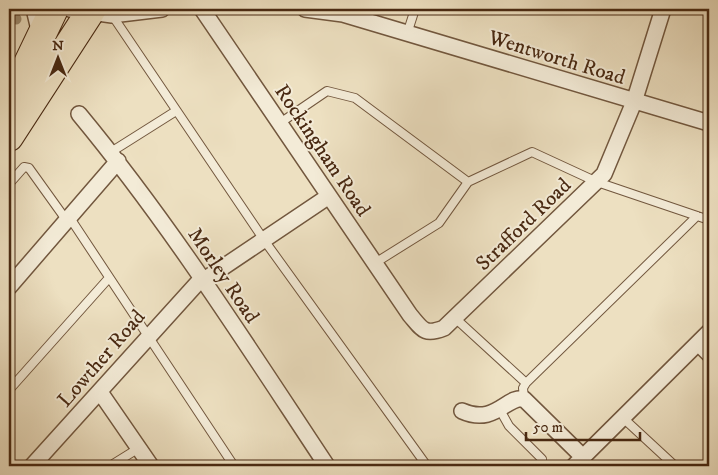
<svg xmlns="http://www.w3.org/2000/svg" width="718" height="475" viewBox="0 0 718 475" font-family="'IM FELL DW Pica',serif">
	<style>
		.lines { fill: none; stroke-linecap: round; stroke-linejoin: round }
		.lane-casing { stroke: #72573e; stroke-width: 10 }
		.street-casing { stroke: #72573e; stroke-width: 18 }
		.highway-casing { stroke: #492912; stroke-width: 30 }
		.lane { stroke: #f3ebd7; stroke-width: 8 }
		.street { stroke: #f3ebd7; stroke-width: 15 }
		.highway { stroke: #ede0c1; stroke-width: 28 }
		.tree { fill: #9e8c70 }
		.labels { text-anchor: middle; stroke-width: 4; stroke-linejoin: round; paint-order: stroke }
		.street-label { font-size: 21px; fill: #492912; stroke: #f3ebd7 }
	</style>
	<rect width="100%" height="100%" fill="#ede0c1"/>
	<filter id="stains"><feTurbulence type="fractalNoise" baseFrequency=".004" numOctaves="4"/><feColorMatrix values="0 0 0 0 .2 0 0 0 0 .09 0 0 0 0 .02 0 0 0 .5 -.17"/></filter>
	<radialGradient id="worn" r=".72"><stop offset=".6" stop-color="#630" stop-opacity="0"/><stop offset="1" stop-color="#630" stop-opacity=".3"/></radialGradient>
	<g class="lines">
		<!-- lane casing -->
		<g class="lane-casing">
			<path id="lane" d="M112,15l152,225 163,226
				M407,34l8,-25
				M280,123l47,-32 28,7 113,84
				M111,152l65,-41
				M9,184l15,-17 5,1 38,53
				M70,218l164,248
				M375,263l64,-40 29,-41 64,-30 65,30 112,38
				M455,318l71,65
				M9,390l99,-111
				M524,399l-1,-11 3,-5 171,-167
				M500,410l9,16 33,33
				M622,417l53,49
				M110,466l29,-18"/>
		</g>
		<!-- street casing -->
		<g class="street-casing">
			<path id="street" d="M34,9l6,25
				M70,9l42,6 50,-6
				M202,9l208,306c12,14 14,21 34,13l160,-154 30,-72 29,-93
				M305,9l38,5 366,109
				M79,114c92,111 169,233 248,352
				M204,280l125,-84
				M9,287l109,-126
				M698,343l11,11
				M100,392l51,74
				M462,411c33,15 45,-16 62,-12l59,58
				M32,466l170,-188
				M574,466l135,-134"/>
		</g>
		<!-- highway casing -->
		<g class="highway-casing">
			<path id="highway" d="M9,95l10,-13 35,-73
				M9,137l83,-128"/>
		</g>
		<!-- lane -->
		<use href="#lane" class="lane"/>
		<!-- street -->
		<use href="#street" class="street"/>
		<!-- highway -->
		<use href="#highway" class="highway"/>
	</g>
	<!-- trees -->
	<circle class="tree" cx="16" cy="19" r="5.5"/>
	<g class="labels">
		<!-- street labels -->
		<g class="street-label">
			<text transform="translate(557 57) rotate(17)" y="7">Wentworth Road</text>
			<text transform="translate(323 150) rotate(56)" y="7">Rockingham Road</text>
			<text transform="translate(523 224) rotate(-44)" y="7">Strafford Road</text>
			<text transform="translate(224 275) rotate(56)" y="7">Morley Road</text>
			<text transform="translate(101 358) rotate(-49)" y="7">Lowther Road</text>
		</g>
	</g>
	<!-- margin -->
	<rect width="718" height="475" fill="none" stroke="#ede0c1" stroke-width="30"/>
	<rect x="10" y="10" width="698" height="455" fill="none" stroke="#492912" stroke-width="2.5"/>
	<rect x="15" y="15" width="688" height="445" fill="none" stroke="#492912"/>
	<!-- north arrow -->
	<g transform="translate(58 58)" stroke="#f3ebd7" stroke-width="4" paint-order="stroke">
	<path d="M0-4L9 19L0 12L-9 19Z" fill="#492912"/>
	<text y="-8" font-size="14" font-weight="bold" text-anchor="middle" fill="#492912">N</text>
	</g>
	<!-- scale -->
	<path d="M526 432v8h114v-8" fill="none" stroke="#492912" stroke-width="2.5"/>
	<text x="533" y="432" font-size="15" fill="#492912" stroke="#f3ebd7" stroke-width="4" paint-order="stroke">50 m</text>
	<rect width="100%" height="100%" filter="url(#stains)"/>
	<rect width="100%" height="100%" fill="url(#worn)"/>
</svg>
